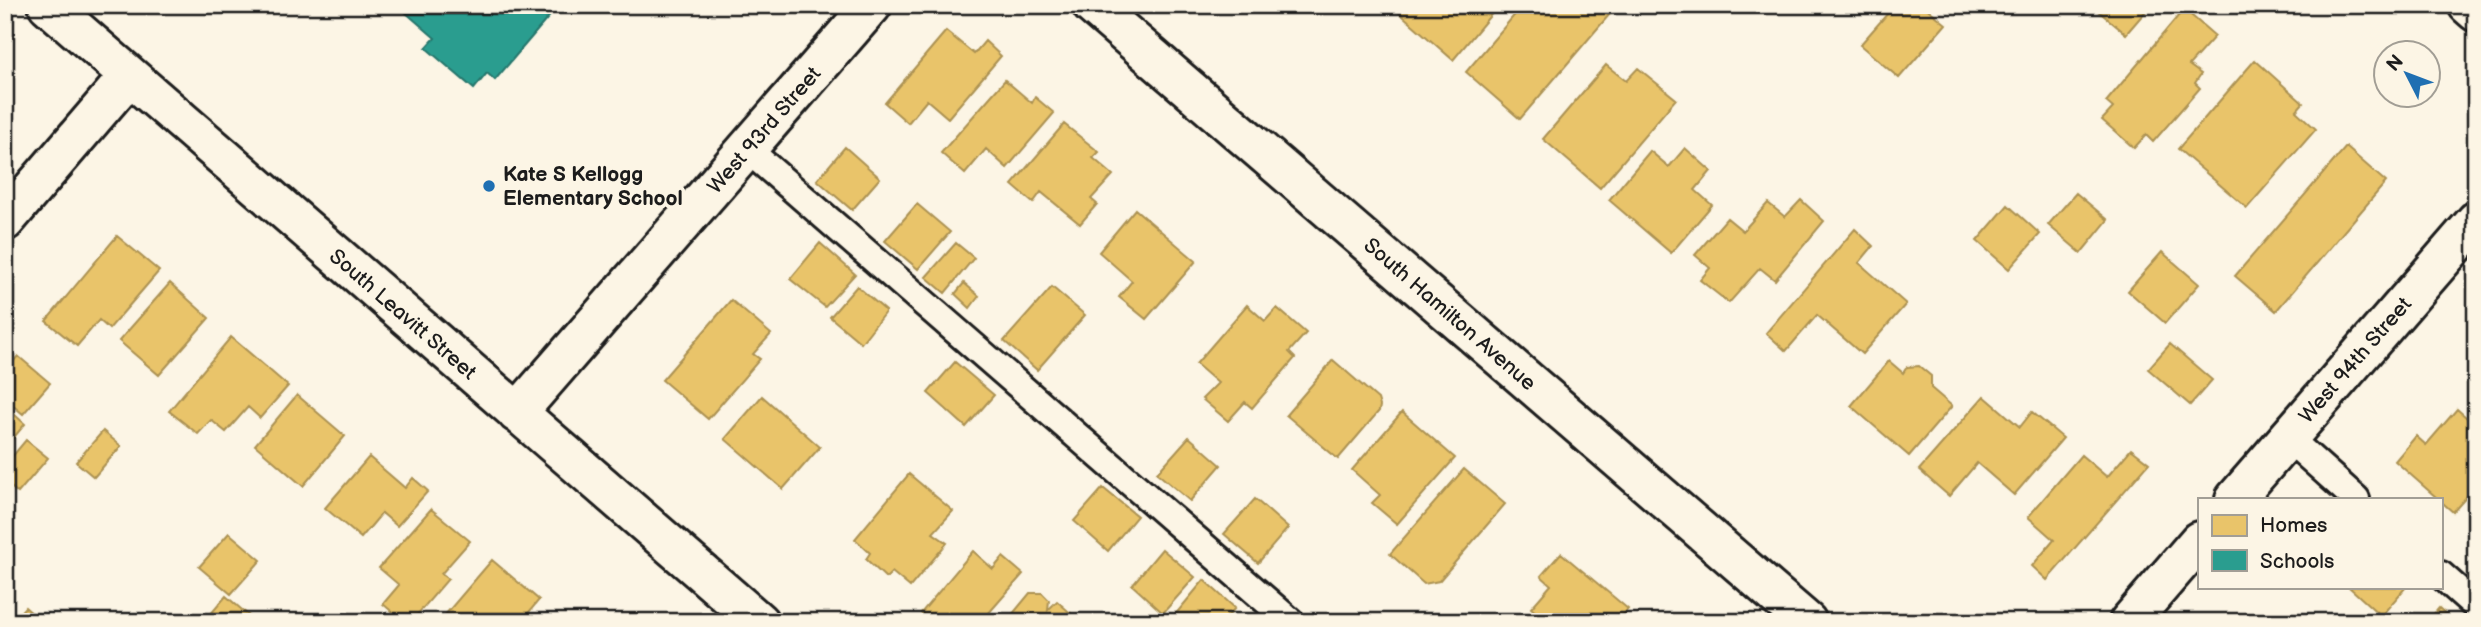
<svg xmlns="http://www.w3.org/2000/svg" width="2481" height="627" viewBox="0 0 2481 627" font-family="'Balsamiq Sans',sans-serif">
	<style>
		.homes { fill: #e9c46a; stroke: #ac9253; stroke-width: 2 }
		.schools { fill: #2a9d8f; stroke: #26766c; stroke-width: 2 }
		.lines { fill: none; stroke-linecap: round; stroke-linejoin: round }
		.service-casing { stroke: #1c1c1c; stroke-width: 32 }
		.minor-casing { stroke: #1c1c1c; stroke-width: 44 }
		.service { stroke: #fcf5e5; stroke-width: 26 }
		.minor { stroke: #fcf5e5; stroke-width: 38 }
		.poi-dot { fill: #1f6fb2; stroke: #fcf5e5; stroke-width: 2.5 }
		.labels { text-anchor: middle; stroke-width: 7; stroke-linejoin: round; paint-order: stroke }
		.street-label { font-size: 21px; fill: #1c1c1c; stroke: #fcf5e5 }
		.poi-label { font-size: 21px; font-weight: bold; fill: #1c1c1c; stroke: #fcf5e5; text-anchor: start }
	</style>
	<rect width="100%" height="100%" fill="#fcf5e5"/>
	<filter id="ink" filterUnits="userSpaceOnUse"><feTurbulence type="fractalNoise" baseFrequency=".0143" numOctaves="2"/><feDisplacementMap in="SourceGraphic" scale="14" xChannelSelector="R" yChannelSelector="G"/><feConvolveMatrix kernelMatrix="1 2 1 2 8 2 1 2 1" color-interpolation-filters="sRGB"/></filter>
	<g filter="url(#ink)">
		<!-- homes -->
		<path class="homes" d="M1400,5h99l-46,55 -57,-50z
			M1523,5h89l3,3 -95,111 -54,-47z
			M1895,5h28l23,19 -47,54 -39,-33z
			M2091,5h60l-25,29z
			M2184,9l31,27 -26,29 12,9 -6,9 5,5 -47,54 -7,-7 -12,13 -32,-28 11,-12 -7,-6z
			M946,31l28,23 11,-13 16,15 -53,62 -21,-18 -19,23 -23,-20z
			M2255,60l48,43 -7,8 20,18 -69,79 -69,-59z
			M1606,65l20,16 12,-13 38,31 -76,89 -57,-49z
			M1005,80l27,23 3,-6 19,16 -47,55 -21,-19 -21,25 -24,-21z
			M1064,124l35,28 -6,6 20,17 -22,24 6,5 -17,20 -39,-32 -8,11 -21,-18z
			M845,147l35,31 -28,32 -35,-30z
			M2346,147l40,35 -110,129 -41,-35z
			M1685,148l26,23 -16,19 17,15 -41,48 -62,-53 41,-49 19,16z
			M2076,193l32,27 -27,33 -33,-28z
			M1801,200l23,21 -49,59 -15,-12 -31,35 -29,-23 10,-12 -15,-13 32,-37 16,13 25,-28 17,14z
			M917,204l33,28 -32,37 -33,-28z
			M2008,205l32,29 -31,35 -32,-28z
			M1135,209l61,52 -50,58 -27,-22 13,-16 -33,-29z
			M1855,229l18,17 -14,17 47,41 -44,50 -45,-39 -31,36 -20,-18z
			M117,236l42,35 -50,58 -10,-9 -22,26 -31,-25z
			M820,243l35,31 -30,33 -35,-28z
			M956,243l18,15 -29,35 -19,-16z
			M2162,252l37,32 -34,39 -37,-32z
			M170,283l39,35 -50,57 -40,-34z
			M964,283l15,13 -9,12 -15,-14z
			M857,286l29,25 -25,32 -31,-26z
			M1052,287l33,28 -48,55 -33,-29z
			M731,300l40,34 -18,20 7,5 -52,60 -46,-39z
			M1247,305l18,16 12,-13 29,25 -17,19 6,6 -43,50 -7,-6 -17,19 -26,-22 16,-16 -22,-19z
			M231,337l57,49 -28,32 -12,-11 -22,25 -15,-12 -13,14 -29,-23z
			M2170,344l42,36 -22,25 -42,-36z
			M18,356l32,27 -27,31 -18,-15v-28z
			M1333,360l45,39 2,7 -1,5 -41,48 -52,-44z
			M1889,361l14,12 4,-6 12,-1 12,10v12l21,18 -43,50 -58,-50z
			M955,362l39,33 -28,32 -38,-34z
			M297,395l48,41 -42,50 -48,-41z
			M762,396l58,51 -37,42 -58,-50z
			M1984,396l36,31 12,-15 31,26 -49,57 -37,-32 -28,33 -30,-26z
			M5,406l20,18 -20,24z
			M2457,409l19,17v60l-23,26 -58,-51 21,-25 10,9z
			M1402,412l53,46 -58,66 -25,-21 8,-8 -28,-25z
			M103,431l18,15 -27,31 -18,-15z
			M1189,437l32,28 -31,36 -33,-28z
			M26,440l22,18 -30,35 -13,-11v-17z
			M2131,449l18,14 -102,117 -15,-14 22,-26 -26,-23 53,-62 26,22z
			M369,457l36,31 8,-10 15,13 -31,35 -15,-13 -21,25 -36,-30z
			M1464,469l41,35 -66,77 -15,3 -34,-30z
			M909,474l44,37 -20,22 14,10 -37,44 -18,-15 -6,6 -20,-19 4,-6 -15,-14z
			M1103,488l34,28 -29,35 -34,-30z
			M1255,499l33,29 -30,35 -34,-29z
			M431,509l39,32 -29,33 7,5 -37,43h-7l-21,-18 16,-19 -20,-17z
			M229,533l32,27 -30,34 -32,-27z
			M1162,549l33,28 -32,36 -31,-28z
			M973,551l20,18 10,-12 20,17 -42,48h-49l-11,-9z
			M1561,553l67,56 -11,13h-70l-16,-14 20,-23 -10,-9z
			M492,560l47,40 -18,22h-82z
			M1204,580l31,28 -12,14h-43l-6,-6z
			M2349,587h57l-25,29z
			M1030,593h12l7,7 -1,10 9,-9 18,16 -4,5h-65z
			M226,596l30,26h-52z
			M25,607l17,15h-37v-11l10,7z
			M2439,608l16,14h-28z"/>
		<!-- schools -->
		<path class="schools" d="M397,5h162l-64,75 -8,-7 -13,16 -48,-41 9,-10z"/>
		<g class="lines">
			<!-- service casing -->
			<g class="service-casing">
				<path id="service" d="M747,149l544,473
					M2288,438l68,61
					M2441,575l35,31"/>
			</g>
			<!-- minor casing -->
			<g class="minor-casing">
				<path id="minor" d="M48,5l711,617
					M1092,5l715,617
					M2468,5l8,7
					M5,221l124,-145
					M517,413l355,-408
					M2235,499l241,-278
					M2129,622l70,-81"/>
			</g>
			<!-- service -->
			<use href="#service" class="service"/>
			<!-- minor -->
			<use href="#minor" class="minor"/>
		</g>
	</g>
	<!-- markers -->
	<circle class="poi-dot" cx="489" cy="186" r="7"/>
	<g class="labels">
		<!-- street labels -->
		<g class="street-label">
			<text transform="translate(764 130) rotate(-49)" y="7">West 93rd Street</text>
			<text transform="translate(403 314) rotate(41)" y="7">South Leavitt Street</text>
			<text transform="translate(1450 314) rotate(41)" y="7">South Hamilton Avenue</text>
			<text transform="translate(2355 360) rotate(-49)" y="7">West 94th Street</text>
		</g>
		<!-- poi labels -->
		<g class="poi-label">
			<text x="503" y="181">Kate S Kellogg<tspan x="503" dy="24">Elementary School</tspan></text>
		</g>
	</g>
	<!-- margin -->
	<rect width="2481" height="627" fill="none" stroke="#fcf5e5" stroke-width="28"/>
	<rect x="14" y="14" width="2453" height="599" fill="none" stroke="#1c1c1c" stroke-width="2.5" filter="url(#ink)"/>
	<!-- legend -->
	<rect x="2198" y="498" width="245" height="91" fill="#fcf5e5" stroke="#a29e95" stroke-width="2"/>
	<rect x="2212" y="515" width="35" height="21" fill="#e9c46a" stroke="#a29e95" stroke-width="2"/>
	<text x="2260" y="532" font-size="21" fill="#1c1c1c">Homes</text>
	<rect x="2212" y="550" width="35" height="21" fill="#2a9d8f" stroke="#a29e95" stroke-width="2"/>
	<text x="2260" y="568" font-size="21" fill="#1c1c1c">Schools</text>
	<!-- north arrow -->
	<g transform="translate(2407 74) rotate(312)"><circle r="33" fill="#fcf5e5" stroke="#a29e95" stroke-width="2"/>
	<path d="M0-5L12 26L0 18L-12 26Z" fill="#1f6fb2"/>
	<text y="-10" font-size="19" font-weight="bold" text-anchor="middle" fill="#1c1c1c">N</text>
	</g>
</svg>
